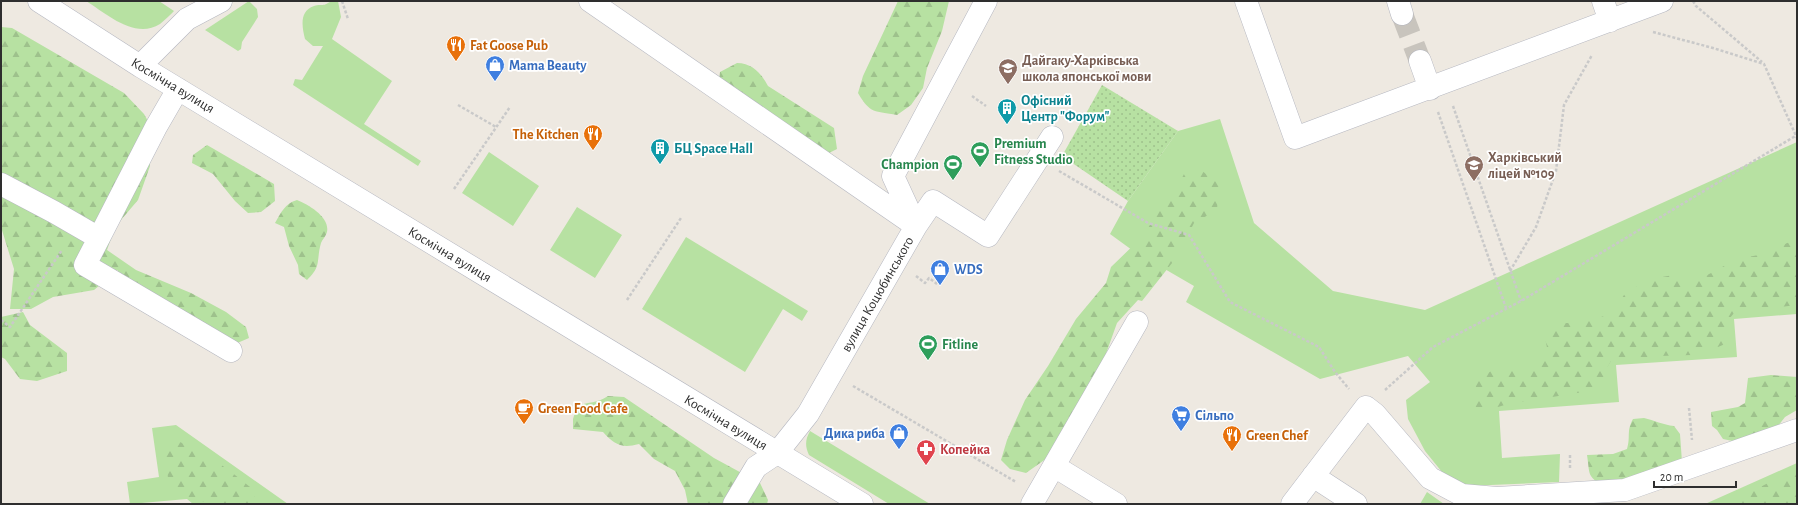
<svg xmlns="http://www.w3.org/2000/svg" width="1798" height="505" viewBox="0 0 1798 505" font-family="'Alegreya Sans',sans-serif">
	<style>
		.grass { fill: #b7e1a2 }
		.forest { fill: url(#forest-firs) }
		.park { fill: url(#park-dots) }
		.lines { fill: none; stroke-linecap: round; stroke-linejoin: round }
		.minor-tunnel { stroke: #c8c4bd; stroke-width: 22; stroke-dasharray: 22 11; stroke-linecap: butt }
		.minor-casing { stroke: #b5b7c0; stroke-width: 23 }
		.path { stroke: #c9c9c9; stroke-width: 2.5; stroke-dasharray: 3 2; stroke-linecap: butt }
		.minor { stroke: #fff; stroke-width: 22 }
		.labels { text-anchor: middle; stroke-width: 3.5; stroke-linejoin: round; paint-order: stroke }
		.food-label { font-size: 14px; font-weight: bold; fill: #c56008; stroke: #fff; text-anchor: start }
		.education-label { font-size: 14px; font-weight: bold; fill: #785e54; stroke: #fff; text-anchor: start }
		.shop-label { font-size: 14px; font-weight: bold; fill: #366cbe; stroke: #fff; text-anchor: start }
		.street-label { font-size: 14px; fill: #2e2e2e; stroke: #fff }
		.culture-label { font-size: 14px; font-weight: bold; fill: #0d838f; stroke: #fff; text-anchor: start }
		.leisure-label { font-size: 14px; font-weight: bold; fill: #27864d; stroke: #fff; text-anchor: start }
		.health-label { font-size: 14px; font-weight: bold; fill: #be3a42; stroke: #fff; text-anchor: start }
	</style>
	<defs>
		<pattern id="forest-firs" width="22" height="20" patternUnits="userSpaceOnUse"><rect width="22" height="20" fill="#b7e1a2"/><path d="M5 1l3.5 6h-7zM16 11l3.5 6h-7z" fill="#9ec18c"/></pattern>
		<pattern id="park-dots" width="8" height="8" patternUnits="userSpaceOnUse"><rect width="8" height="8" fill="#b7e1a2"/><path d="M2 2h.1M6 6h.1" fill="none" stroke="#9ec18c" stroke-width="1.8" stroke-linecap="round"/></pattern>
	</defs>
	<rect width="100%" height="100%" fill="#eee9e1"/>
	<!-- grass -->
	<path class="grass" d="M86,1h73l15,10c-4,4 -9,9 -14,13 -25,16 -53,-10 -74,-23z
		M249,1l8,8 1,8 -16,25 -1,7 -3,2 -33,-21z
		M331,1h7l3,16 -9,22 60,42 -28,43 57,37 -3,5 -125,-81 2,-6 7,1 21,-34h-10l-8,-7c-3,-12 -6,-28 9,-33 8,-3 8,2 17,-5z
		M1220,119l34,104 79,68 92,19 372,-168v172l-63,5 3,38 -121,8 3,37 -120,9 3,47 58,-4 -1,28 -92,4 -25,-14 -17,-21 -17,-32 -2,-19 24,-18 -22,-26 -88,23 -134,-77 8,-16 -62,-36 -22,-16 18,-33 50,-70z
		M489,152l50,34 -26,40 -51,-33z
		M577,207l45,28 -27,43 -45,-28z
		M686,237l122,74 -6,10 -19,-12 -38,63 -103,-63z
		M176,425l112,79h-95l-6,-5 -57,5 -3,-22 32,-5 -7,-49z
		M810,431l120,73h-41l-80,-49c-4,-9 -4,-15 1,-24z
		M1797,463v41h-92z
		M1427,492l17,12h-24z"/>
	<!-- forest -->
	<path class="forest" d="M898,1h51l-7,30 -15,37 -4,20 -12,17 -14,10c-22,-4 -27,-1 -39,-22l5,-17z
		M1,27l11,1 112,65 20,21 5,9 1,43 -12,34 -23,27 -8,23 29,20 55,23 35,19 20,15 3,11 -14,6 -119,-67 2,-7 -24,20 -41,7 -22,12h-21l4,-40 -13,-42z
		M737,63c15,0 24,10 31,23l66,42 3,21 -12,6 -106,-74 1,-9z
		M207,145l67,39 1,17 -14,11 -13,1 -13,-12 -22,-27 -21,-11 1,-8z
		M1201,170l18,14 -2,26 -23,13 -18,35 -34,43 -4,-1 -21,23 -24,67 -43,66 -24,17 -16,-4 -9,-9 6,-20 18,-40 23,-34 28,-47 30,-36 5,-16 32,-31 22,-35 10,-9 10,-20z
		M297,200c12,5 33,17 30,32 -1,4 -5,8 -6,11 -5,17 1,23 -14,37l-8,-6 -1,-9 -9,-19 -5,-19 -9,-4c6,-10 10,-20 22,-23z
		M1797,241v64l-62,7 -6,7 -4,25 -14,6 -19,5 -33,1 -48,5 -5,8 -1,10 -9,11 -88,14 -27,8 -7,-7 2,-22 5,-6 10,-6 44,-5 14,-9 -4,-19 9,-15h27l30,-9 13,-19 22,-15 27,-5 25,5 39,-21 27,-5 23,-11z
		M23,312l7,13 37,28v18l-30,10 -17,-2 -15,-20 -4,-2v-40z
		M1771,375l26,2v33l-12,7 -7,9 -41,16 -14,-3 -6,-9 -5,-4 -1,-14 27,-5 7,-4 3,-25z
		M608,396l16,1 90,61 46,25 8,17 -1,4h-79l-3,-14 -10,-19 -21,-12 -15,-15c-18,5 -25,0 -36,-12l-30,-3v-10l4,-13c13,-5 19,-2 31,-10z
		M1644,418c10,2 19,7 30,8l6,8 2,28 -77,24c-19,-9 -15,-13 -18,-31l26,-1 14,-5c4,-13 -1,-17 6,-30z
		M180,442l27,13 23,16 20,16 6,12 -3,5h-44l-15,-6 -18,-2 -6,-7 -7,-40z
		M1797,468v36h-77l25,-9z"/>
	<!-- park -->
	<path class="park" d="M1102,85l76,46 -50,70 -66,-45z"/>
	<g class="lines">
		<!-- minor-tunnel -->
		<path class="minor-tunnel" d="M1402,14l18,47"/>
		<!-- minor casing -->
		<g class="minor-casing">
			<path id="minor" d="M39,1l101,65 722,438
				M590,1l326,225 17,-25 55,35 64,-99
				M1246,1l49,137 367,-137
				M1398,1l4,13
				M1603,1l7,20
				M1420,61l10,28
				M140,66l47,-47 34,-18
				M1,184l53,28 45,26 57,-111 22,-38
				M99,238l-14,27 146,86
				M1054,466l62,38
				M1313,476l43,28
				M734,504l22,-37 21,-14 31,-39 108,-188 -23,-50 93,-175
				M1032,504l105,-182
				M1292,504l74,-97 9,7 55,64 32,17 35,3 128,-8 172,-60"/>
		</g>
		<!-- path -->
		<path class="path" d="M342,1l6,18
			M1693,1l3,5 66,56
			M1653,32l60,16 51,16 33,74
			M972,96l14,10
			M458,105l38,22
			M1453,106l68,195
			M1438,112l68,196
			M1059,171l89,52 41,12 41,67 89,45 16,25 14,17
			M454,189l56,-82
			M1510,271l26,-44 20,-56 8,-66 28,-50
			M916,276l9,7 4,-5 8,6
			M627,300l54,-82
			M1,320l9,7 52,-77
			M853,386l163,96
			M1385,390l48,-43 88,-46 276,-166
			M1689,408l3,32
			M1570,468v-15"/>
		<!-- minor -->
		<use href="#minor" class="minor"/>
	</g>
	<!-- icons -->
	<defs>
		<g id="restaurant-pin" transform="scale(1)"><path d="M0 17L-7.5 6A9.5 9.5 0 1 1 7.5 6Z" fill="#e8710a" stroke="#fff"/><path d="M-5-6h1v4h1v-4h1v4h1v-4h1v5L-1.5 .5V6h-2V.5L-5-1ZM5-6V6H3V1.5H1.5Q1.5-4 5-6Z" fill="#fff"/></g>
		<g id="shop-pin" transform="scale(1)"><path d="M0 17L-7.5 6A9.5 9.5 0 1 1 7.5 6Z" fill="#3f7fe0" stroke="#fff"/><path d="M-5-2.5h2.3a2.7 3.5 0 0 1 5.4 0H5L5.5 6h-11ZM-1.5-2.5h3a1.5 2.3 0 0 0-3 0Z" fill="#fff"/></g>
		<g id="university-pin" transform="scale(1)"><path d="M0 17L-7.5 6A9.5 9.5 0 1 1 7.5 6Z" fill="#8d6e63" stroke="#fff"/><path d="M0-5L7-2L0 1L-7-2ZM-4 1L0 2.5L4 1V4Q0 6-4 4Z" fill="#fff"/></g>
		<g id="building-pin" transform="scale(1)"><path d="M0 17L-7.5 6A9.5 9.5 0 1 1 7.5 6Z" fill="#0f9aa8" stroke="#fff"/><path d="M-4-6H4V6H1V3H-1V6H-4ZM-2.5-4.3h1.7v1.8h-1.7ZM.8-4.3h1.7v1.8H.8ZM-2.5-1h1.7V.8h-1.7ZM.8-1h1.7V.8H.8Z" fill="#fff"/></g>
		<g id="stadium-pin" transform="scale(1)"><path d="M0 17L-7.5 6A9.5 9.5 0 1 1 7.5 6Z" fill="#2e9e5b" stroke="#fff"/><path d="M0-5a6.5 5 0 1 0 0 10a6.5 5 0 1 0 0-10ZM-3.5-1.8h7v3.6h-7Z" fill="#fff"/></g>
		<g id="school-pin" transform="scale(1)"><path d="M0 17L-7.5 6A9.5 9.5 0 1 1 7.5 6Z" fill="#8d6e63" stroke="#fff"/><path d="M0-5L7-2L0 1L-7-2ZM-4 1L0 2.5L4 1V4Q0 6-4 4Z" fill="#fff"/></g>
		<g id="cafe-pin" transform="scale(1)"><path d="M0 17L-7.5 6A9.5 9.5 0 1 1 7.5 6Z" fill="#e8710a" stroke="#fff"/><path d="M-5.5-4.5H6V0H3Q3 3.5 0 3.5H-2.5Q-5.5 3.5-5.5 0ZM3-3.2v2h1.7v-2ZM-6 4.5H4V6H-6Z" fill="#fff"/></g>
		<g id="supermarket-pin" transform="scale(1)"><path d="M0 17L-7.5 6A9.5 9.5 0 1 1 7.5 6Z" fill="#3f7fe0" stroke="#fff"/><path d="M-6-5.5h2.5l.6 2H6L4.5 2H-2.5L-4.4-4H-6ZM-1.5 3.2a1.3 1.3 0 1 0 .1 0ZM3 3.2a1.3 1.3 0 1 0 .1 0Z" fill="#fff"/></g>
		<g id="pharmacy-pin" transform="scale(1)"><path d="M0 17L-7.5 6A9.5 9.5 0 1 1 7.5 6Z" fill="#e0444e" stroke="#fff"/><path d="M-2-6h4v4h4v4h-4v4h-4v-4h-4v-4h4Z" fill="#fff"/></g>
	</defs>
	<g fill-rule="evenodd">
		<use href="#restaurant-pin" x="456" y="45"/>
		<use href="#shop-pin" x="495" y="65"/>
		<use href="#university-pin" x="1008" y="68"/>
		<use href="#building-pin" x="1007" y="108"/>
		<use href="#restaurant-pin" x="593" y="134"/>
		<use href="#building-pin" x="660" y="148"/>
		<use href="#stadium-pin" x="980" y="151"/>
		<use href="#stadium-pin" x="953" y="164"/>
		<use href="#school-pin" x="1474" y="165"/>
		<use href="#shop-pin" x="940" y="269"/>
		<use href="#stadium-pin" x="928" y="344"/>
		<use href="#cafe-pin" x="524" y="408"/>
		<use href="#supermarket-pin" x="1181" y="415"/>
		<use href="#shop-pin" x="899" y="433"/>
		<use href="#restaurant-pin" x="1232" y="435"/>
		<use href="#pharmacy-pin" x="926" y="449"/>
	</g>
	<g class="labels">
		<!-- food labels -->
		<g class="food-label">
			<text x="470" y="50">Fat Goose Pub</text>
			<text x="579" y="139" text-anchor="end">The Kitchen</text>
			<text x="538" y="413">Green Food Cafe</text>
			<text x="1246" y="440">Green Chef</text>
		</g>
		<!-- education labels -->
		<g class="education-label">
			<text x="1022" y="65">Дайгаку-Харківська<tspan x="1022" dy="16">школа японської мови</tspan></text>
			<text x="1488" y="162">Харківський<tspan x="1488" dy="16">ліцей №109</tspan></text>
		</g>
		<!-- shop labels -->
		<g class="shop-label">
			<text x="509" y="70">Mama Beauty</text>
			<text x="954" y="274">WDS</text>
			<text x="1195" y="420">Сільпо</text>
			<text x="885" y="438" text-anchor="end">Дика риба</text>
		</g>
		<!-- street labels -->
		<g class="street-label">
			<text transform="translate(173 85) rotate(31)" y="5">Космічна вулиця</text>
			<text transform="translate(450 254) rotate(31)" y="5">Космічна вулиця</text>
			<text transform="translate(877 294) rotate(-60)" y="5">вулиця Коцюбинського</text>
			<text transform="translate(726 422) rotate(31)" y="5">Космічна вулиця</text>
		</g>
		<!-- culture labels -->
		<g class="culture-label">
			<text x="1021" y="105">Офісний<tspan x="1021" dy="16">Центр "Форум"</tspan></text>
			<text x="674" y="153">БЦ Space Hall</text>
		</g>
		<!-- leisure labels -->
		<g class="leisure-label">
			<text x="994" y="148">Premium<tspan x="994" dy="16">Fitness Studio</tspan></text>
			<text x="939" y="169" text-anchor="end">Champion</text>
			<text x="942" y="349">Fitline</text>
		</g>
		<!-- health labels -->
		<g class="health-label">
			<text x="940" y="454">Копейка</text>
		</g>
	</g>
	<!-- border -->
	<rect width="1798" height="505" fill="none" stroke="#2e2e2e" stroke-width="4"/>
	<!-- scale -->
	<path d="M1654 481v6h82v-6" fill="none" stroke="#2e2e2e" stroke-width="2"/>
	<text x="1660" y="481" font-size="12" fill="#2e2e2e" stroke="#ffffff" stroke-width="3" paint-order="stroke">20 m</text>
</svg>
